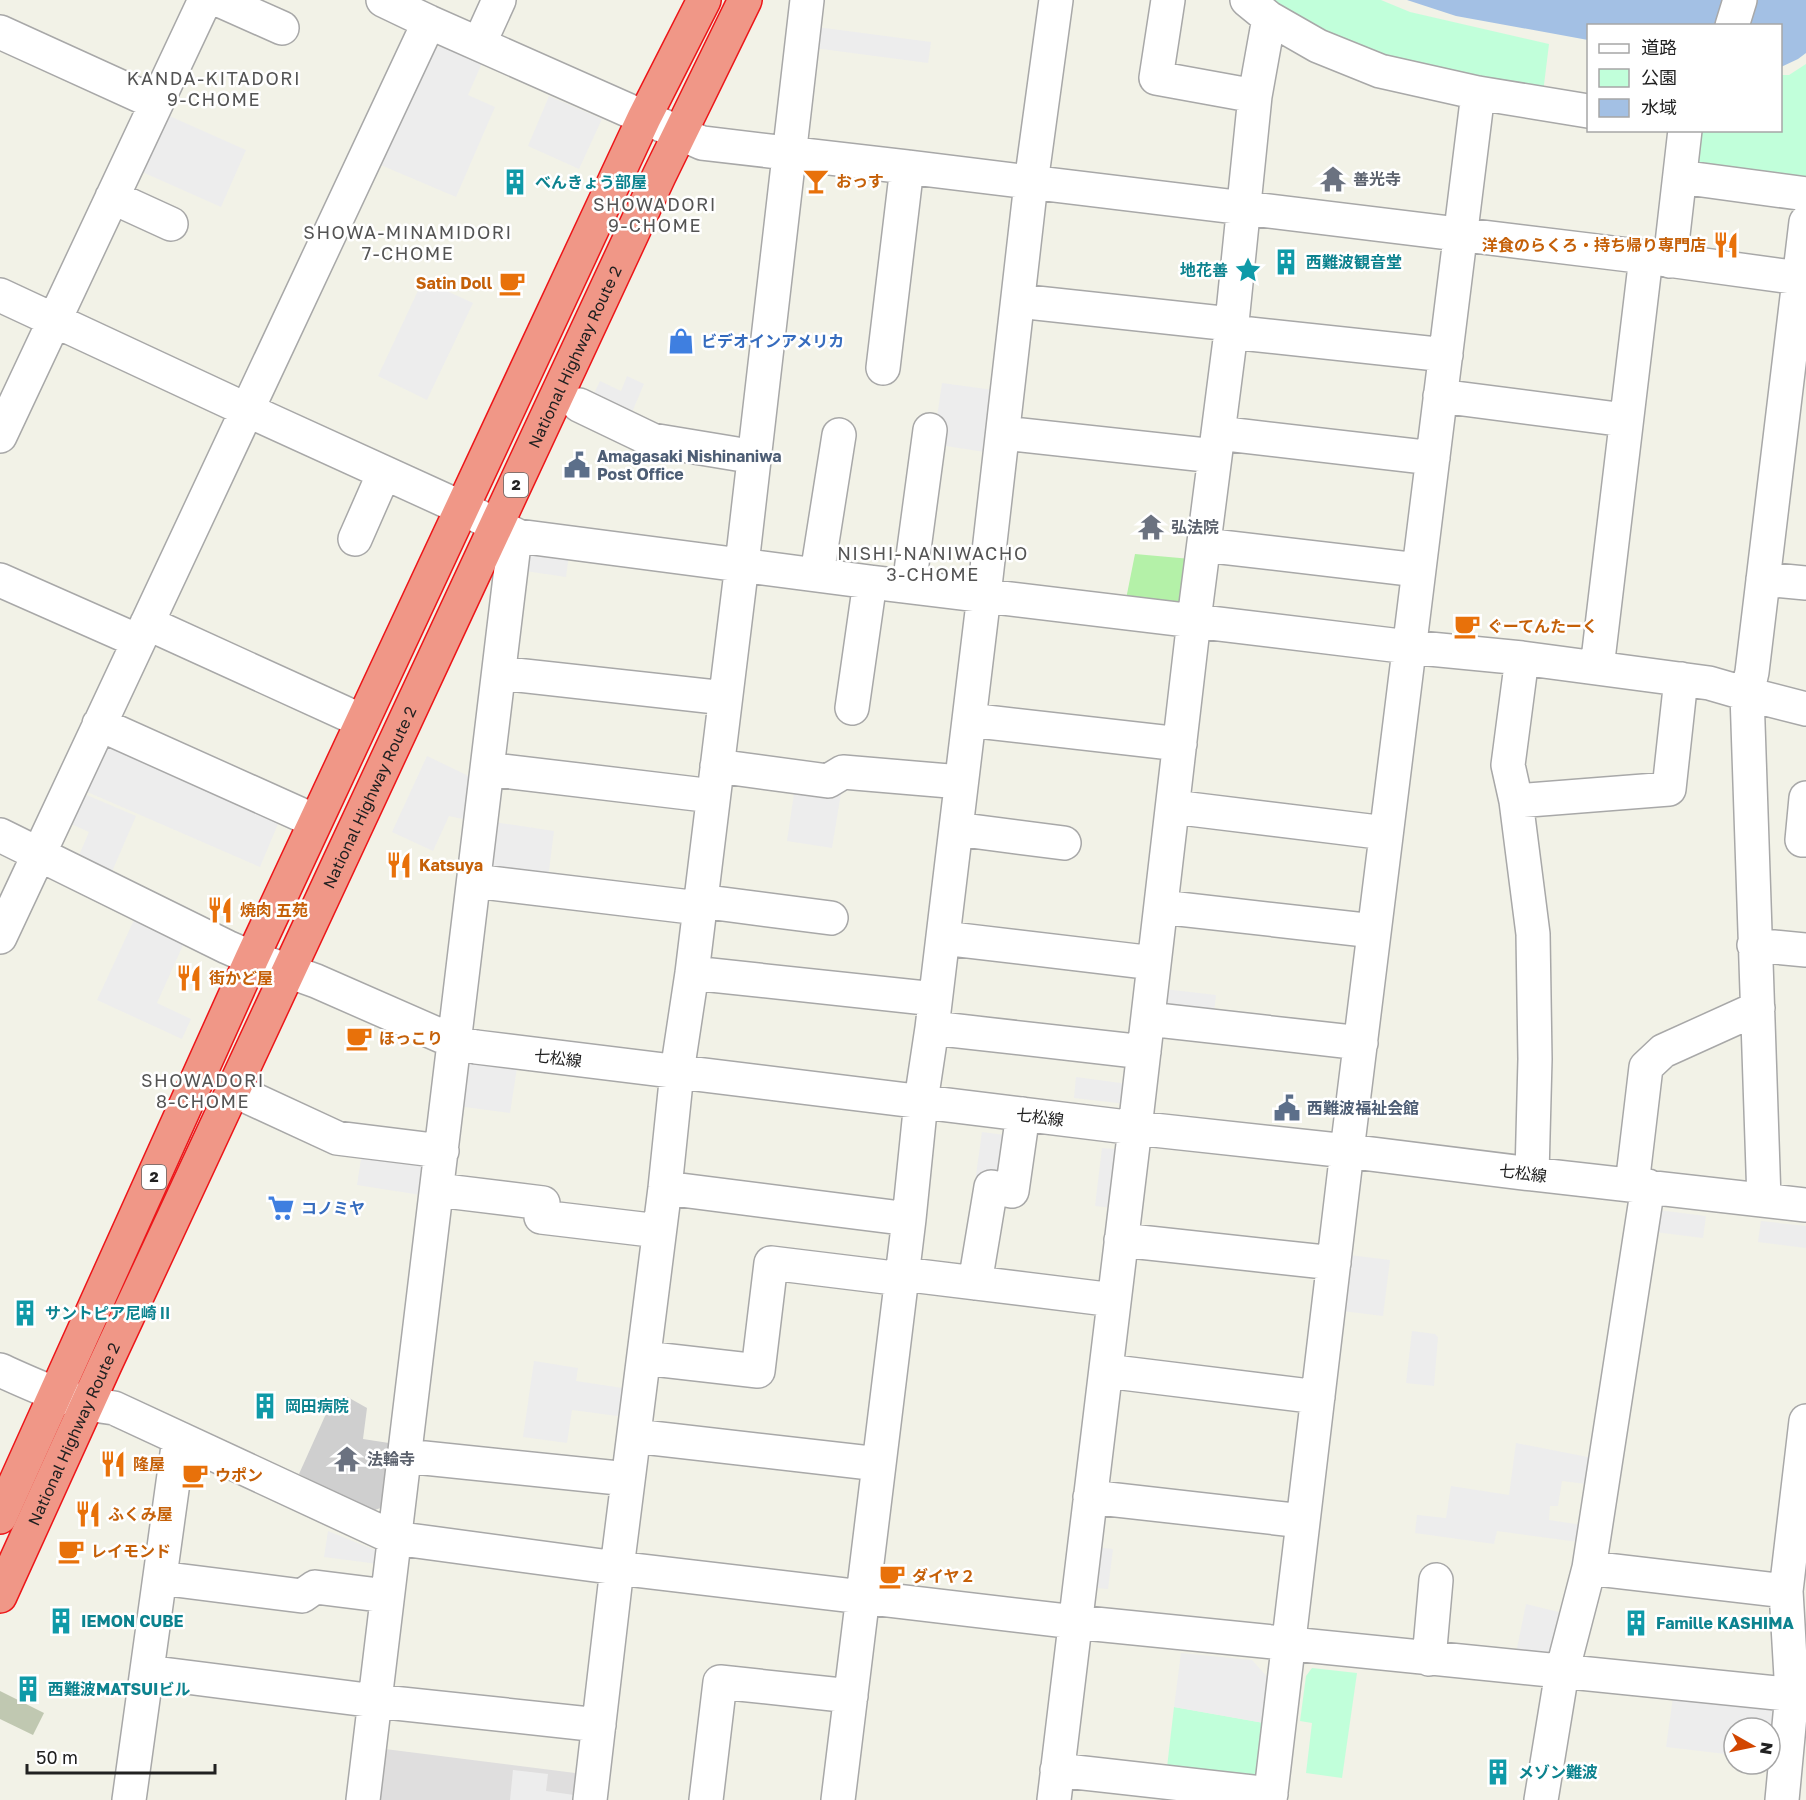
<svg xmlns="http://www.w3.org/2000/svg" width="1806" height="1800" viewBox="0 0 1806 1800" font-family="'Golos Text','Noto Sans JP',sans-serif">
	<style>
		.residential { fill: #dfdede }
		.religious { fill: #cfcfcf }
		.construction { fill: #c0c8b1 }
		.grass { fill: #b4f1a8 }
		.park { fill: #c1ffda }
		.parking { fill: #ededed }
		.water { fill: #a3c0e4 }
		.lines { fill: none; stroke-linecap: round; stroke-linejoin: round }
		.minor-casing { stroke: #a8a8a8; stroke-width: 36 }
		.highway-casing { stroke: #ed1619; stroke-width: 36 }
		.minor { stroke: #fff; stroke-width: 33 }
		.highway { stroke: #f09787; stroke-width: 33 }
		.labels { text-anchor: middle; stroke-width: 5; stroke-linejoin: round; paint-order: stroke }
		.shield { fill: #fff; stroke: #646464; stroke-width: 1.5 }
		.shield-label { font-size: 15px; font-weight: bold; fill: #212121 }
		.worship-label { font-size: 16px; font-weight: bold; fill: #5b616d; stroke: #fff; text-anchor: start }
		.food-label { font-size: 16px; font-weight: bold; fill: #c56008; stroke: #fff; text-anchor: start }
		.culture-label { font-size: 16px; font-weight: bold; fill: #0d838f; stroke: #fff; text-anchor: start }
		.shop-label { font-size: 16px; font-weight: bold; fill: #366cbe; stroke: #fff; text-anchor: start }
		.street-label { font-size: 16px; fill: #212121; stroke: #fff }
		.service-label { font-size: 16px; font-weight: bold; fill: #4e5e75; stroke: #fff; text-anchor: start }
		.neighbourhood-label { font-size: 18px; letter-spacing: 1.5px; fill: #545454; stroke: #fff }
	</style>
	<rect width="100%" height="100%" fill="#f2f2e7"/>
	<!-- residential -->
	<path class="residential" d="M385,1749l198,25 -3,26h-202z"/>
	<!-- religious -->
	<path class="religious" d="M344,1395l23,13 -4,31 26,4 -6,64 -13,5 -71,-38 31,-69z"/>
	<!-- construction -->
	<path class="construction" d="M0,1691l44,22 -11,22 -33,-16z"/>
	<!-- grass -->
	<path class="grass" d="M1135,554l56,5 -5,39 -8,9 -52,-8z"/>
	<!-- park -->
	<path class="park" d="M1266,0h115l29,12 139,32 -6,49 -154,-30 -105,-45z
		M1806,64v118l-102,-11 -9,-13 2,-27 83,-1 1,-55h8z
		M1312,1668l45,5 -15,105 -36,-5 6,-50 -12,-2 6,-45z
		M1174,1707l90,16 -8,62 -90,-9z"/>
	<!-- parking -->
	<path class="parking" d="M817,27l114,15 -3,21 -114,-15z
		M443,45l39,18 -14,32 27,12 -39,90 -80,-34 49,-111z
		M549,96l53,23 -23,50 -51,-23z
		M165,114l81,36 -25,57 -81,-36z
		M423,280l50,23 -46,97 -49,-24z
		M627,376l17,8 -14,33 -39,-17 9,-19 21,10z
		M942,383l59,8 -10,62 -58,-9z
		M529,548l40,6 -3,23 -41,-6z
		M108,736l175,76 -23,55 -175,-76z
		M427,756l52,25 -7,40 -23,-5 -16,35 -41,-19z
		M796,780l46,7 -10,61 -45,-7z
		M82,793l54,23 -25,58 -34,-14 12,-28 -20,-9z
		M494,822l60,9 -7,55 -61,-9z
		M134,920l50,23 -27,60 34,16 -9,20 -85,-39z
		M1164,989l52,6 -3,26 -53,-6z
		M464,1061l53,7 -7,45 -53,-7z
		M1076,1077l52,7 -2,20 -52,-6z
		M982,1132l31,4 -6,50 -32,-4z
		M363,1146l70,11 -6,39 -70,-11z
		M1102,1148l13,1 5,9 -6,50 -19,-2z
		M1650,1209l56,7 -3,22 -56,-7z
		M1761,1221l45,5v22l-48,-6z
		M1349,1255l41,5 -7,56 -41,-5z
		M1412,1331l23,3 3,3 -4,49 -28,-3z
		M534,1361l44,7 -2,13 53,8 -4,28 -53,-7 -5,33 -44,-6z
		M1516,1443l82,16 -4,26 -32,-4 -4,25h-8l-1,14 40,6 -3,17 -89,-12 -3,13 -79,-11 2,-18 29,3 5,-32 58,9z
		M328,1531l52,21 -2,12 -54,-7z
		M1094,1547l19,2 -5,40 -19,-2z
		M1526,1604l41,10 -10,44 -41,-5z
		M1181,1653l71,7 18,20 -6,43 -90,-16z
		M1673,1697l103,13 -6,50v-32h-36v27l-68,-8z
		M513,1770l35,4 -2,17 28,4v5h-64z"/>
	<!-- water -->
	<path class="water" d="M1407,0h399v53l-8,6 -17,8 -1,-41h-192v14l-132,-24z"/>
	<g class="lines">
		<!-- minor casing -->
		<g class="minor-casing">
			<path id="minor" d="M219,0l63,28
				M383,0l46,22 273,121 205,24 739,90 160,22
				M1168,0l-12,78 99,18
				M1247,0l22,18 49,28 62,25 98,22 110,18
				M1732,26l8,-26
				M0,32l156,71
				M479,44l20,-44
				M1680,177l126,17
				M112,197l59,27
				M1670,261l15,-131
				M0,295l247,115 215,98 56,28 352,46 539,65 113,11 187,25 38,11 59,15
				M1018,301l213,23
				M1231,332l215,23
				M883,368l24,-201
				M1440,396l185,24
				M579,405l73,35 103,17
				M1003,433l212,23
				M1218,433l215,25
				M0,436l205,-436
				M355,539l29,-66
				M1204,545l214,25
				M817,574l22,-139
				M1763,579l43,4
				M0,580l138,61
				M909,586l21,-156
				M147,623l215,98
				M1522,658l-14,107 8,36 17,133 2,125 -3,115
				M1597,668l49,-411
				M499,673l226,25
				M852,708l18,-126
				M969,720l211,24
				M99,724l216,97
				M717,766l111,15 15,-9 118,10
				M487,769l226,27
				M1806,798l-4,42h4
				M1516,801l153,-12 12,-110
				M1173,807l213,26
				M956,829l108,14
				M0,835l227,112 25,11 64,23 139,61 21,5 659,81 212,23 185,23 274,31
				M474,881l225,27
				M700,901l131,17
				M1161,907l213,24
				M0,937l429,-915
				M943,938l211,25
				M1754,945l52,5
				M692,973l243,26
				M1148,1019l213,24
				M932,1028l212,24
				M233,1090l104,48 105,13
				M1632,1185l14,-118 17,-16 95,-43
				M665,1188l244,31
				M437,1190l106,13 -2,14 118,14
				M1764,1200l-17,-506 5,-22 54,-450
				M1121,1240l213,23
				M902,1274l212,26
				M975,1283l16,-96 21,4 11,-77
				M644,1358l114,13 13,-108 131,16
				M0,1370c40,18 69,32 114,38l280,130 223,30 458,54 731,74
				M1106,1371l212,26
				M634,1436l245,28
				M405,1456l223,23
				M1090,1497l213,24
				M1589,1568l197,23
				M160,1578l142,18 13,-9 72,9
				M1429,1659l7,-79
				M147,1672l228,29 224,24
				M1057,1770l214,24
				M129,1800l50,-361
				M363,1800l151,-1256 -1,-10
				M590,1800l27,-232 48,-380 12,-116 15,-99 50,-409 65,-564
				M706,1800l14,-118 131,14
				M838,1800l71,-581 12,-118 11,-73 52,-433 47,-412 25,-183
				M1054,1800l81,-672 59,-508 37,-288 24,-236 14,-78
				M1270,1800l77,-649 131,-1058
				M1541,1800l21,-128 27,-104 59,-382
				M1782,1800l10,-106 -6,-103 20,-170"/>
		</g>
		<!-- highway casing -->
		<g class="highway-casing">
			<g id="highway">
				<path d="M0,1517l252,-559 392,-840 60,-118"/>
				<path id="s1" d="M0,1596l105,-231 554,-1189 86,-176"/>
			</g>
		</g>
		<!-- minor -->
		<use href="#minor" class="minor"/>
		<!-- highway -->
		<use href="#highway" class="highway"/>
	</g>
	<!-- icons -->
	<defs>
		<g id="temple-bare" transform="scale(2.07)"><path d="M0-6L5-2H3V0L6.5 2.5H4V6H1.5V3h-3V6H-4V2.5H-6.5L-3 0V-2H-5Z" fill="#6b7280" stroke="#fff" stroke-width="2.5" paint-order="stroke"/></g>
		<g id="bar-bare" transform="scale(2.07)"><path d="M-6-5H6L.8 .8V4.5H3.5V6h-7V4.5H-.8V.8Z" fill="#e8710a" stroke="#fff" stroke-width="2.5" paint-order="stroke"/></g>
		<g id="building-bare" transform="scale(2.07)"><path d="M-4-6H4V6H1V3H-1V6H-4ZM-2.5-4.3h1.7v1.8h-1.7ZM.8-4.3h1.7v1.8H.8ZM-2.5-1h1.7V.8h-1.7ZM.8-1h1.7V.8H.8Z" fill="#0f9aa8" stroke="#fff" stroke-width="2.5" paint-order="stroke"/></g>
		<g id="restaurant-bare" transform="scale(2.07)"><path d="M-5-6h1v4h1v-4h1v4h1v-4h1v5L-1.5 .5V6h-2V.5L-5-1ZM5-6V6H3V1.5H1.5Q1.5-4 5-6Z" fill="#e8710a" stroke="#fff" stroke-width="2.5" paint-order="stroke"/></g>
		<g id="sight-bare" transform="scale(2.07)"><path d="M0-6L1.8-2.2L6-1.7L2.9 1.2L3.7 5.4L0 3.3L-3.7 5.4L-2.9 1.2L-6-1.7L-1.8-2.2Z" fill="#0f9aa8" stroke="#fff" stroke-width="2.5" paint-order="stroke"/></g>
		<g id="cafe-bare" transform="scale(2.07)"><path d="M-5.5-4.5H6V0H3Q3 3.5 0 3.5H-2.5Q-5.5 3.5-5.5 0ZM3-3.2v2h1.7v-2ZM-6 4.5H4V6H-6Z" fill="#e8710a" stroke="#fff" stroke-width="2.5" paint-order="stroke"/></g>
		<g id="shop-bare" transform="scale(2.07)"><path d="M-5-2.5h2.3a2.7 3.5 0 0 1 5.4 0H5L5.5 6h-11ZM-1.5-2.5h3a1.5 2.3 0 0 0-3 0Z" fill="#3f7fe0" stroke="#fff" stroke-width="2.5" paint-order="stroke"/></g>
		<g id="civic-bare" transform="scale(2.07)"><path d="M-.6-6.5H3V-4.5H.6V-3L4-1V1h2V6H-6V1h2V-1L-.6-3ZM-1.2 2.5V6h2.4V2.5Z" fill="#5c6f8a" stroke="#fff" stroke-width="2.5" paint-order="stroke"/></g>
		<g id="supermarket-bare" transform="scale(2.07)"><path d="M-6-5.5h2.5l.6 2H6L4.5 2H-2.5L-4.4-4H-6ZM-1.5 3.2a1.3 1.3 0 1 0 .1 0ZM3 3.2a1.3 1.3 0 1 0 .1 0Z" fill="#3f7fe0" stroke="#fff" stroke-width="2.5" paint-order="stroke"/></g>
	</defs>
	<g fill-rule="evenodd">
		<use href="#temple-bare" x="1333" y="179"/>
		<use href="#bar-bare" x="816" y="181"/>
		<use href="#building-bare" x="515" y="182"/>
		<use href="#restaurant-bare" x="1726" y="245"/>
		<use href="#building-bare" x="1286" y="262"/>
		<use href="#sight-bare" x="1248" y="270"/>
		<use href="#cafe-bare" x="512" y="283"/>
		<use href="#shop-bare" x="681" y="341"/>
		<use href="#civic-bare" x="577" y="465"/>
		<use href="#temple-bare" x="1151" y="527"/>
		<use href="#cafe-bare" x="1467" y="626"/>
		<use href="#restaurant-bare" x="399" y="865"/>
		<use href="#restaurant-bare" x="220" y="910"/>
		<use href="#restaurant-bare" x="189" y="978"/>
		<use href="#cafe-bare" x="359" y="1038"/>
		<use href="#civic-bare" x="1287" y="1108"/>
		<use href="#supermarket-bare" x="281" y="1208"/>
		<use href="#building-bare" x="25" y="1313"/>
		<use href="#building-bare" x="265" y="1406"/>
		<use href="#temple-bare" x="347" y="1459"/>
		<use href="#restaurant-bare" x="113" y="1464"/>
		<use href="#cafe-bare" x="195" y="1475"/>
		<use href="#restaurant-bare" x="88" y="1514"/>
		<use href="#cafe-bare" x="71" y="1551"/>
		<use href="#cafe-bare" x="892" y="1576"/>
		<use href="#building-bare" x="61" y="1621"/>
		<use href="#building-bare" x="1636" y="1623"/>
		<use href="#building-bare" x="28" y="1689"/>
		<use href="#building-bare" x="1498" y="1772"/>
	</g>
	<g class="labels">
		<!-- shield labels -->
		<g class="shield">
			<rect x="504" y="473" width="24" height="24" rx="4.5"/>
			<rect x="142" y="1165" width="24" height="24" rx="4.5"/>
		</g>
		<g class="shield-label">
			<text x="516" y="490">2</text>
			<text x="154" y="1182">2</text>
		</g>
		<!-- worship labels -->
		<g class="worship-label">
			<text x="1353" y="185">善光寺</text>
			<text x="1171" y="533">弘法院</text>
			<text x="367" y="1465">法輪寺</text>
		</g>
		<!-- food labels -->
		<g class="food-label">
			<text x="836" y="187">おっす</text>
			<text x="1706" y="251" text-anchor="end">洋食のらくろ・持ち帰り専門店</text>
			<text x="492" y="289" text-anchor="end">Satin Doll</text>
			<text x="1487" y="632">ぐーてんたーく</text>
			<text x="419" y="871">Katsuya</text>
			<text x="240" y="916">焼肉 五苑</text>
			<text x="209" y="984">街かど屋</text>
			<text x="379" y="1044">ほっこり</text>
			<text x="133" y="1470">隆屋</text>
			<text x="215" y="1481">ウポン</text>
			<text x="108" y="1520">ふくみ屋</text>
			<text x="91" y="1557">レイモンド</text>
			<text x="912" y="1582">ダイヤ２</text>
		</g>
		<!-- culture labels -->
		<g class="culture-label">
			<text x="535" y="188">べんきょう部屋</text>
			<text x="1306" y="268">西難波観音堂</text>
			<text x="1228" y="276" text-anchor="end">地花善</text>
			<text x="45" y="1319">サントピア尼崎Ⅱ</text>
			<text x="285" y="1412">岡田病院</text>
			<text x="81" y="1627">IEMON CUBE</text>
			<text x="1656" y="1629">Famille KASHIMA</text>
			<text x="48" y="1695">西難波MATSUIビル</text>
			<text x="1518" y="1778">メゾン難波</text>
		</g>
		<!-- shop labels -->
		<g class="shop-label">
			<text x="701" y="347">ビデオインアメリカ</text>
			<text x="301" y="1214">コノミヤ</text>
		</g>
		<!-- street labels -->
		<g class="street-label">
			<text dy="6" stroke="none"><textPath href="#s1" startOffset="1366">National Highway Route 2</textPath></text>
			<text dy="6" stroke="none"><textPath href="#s1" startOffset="880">National Highway Route 2</textPath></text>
			<text transform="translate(558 1058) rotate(7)" y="6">七松線</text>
			<text transform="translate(1040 1117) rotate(7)" y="6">七松線</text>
			<text transform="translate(1523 1173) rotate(7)" y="6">七松線</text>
			<text dy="6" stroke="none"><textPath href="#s1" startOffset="178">National Highway Route 2</textPath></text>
		</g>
		<!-- service labels -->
		<g class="service-label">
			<text x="597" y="462">Amagasaki Nishinaniwa<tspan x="597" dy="18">Post Office</tspan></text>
			<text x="1307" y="1114">西難波福祉会館</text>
		</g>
		<!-- neighbourhood labels -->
		<g class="neighbourhood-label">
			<text x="214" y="85">KANDA-KITADORI<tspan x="214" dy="21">9-CHOME</tspan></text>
			<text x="655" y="211">SHOWADORI<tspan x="655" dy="21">9-CHOME</tspan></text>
			<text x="408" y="239">SHOWA-MINAMIDORI<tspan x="408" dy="21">7-CHOME</tspan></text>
			<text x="933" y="560">NISHI-NANIWACHO<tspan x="933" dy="21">3-CHOME</tspan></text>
			<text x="203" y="1087">SHOWADORI<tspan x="203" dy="21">8-CHOME</tspan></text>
		</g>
	</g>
	<!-- legend -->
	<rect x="1587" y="24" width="195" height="108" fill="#ffffff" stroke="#a6a6a6" stroke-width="1.5"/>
	<rect x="1599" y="44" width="30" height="9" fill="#ffffff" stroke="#a6a6a6" stroke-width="1.5"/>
	<text x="1641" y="54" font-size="18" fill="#212121">道路</text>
	<rect x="1599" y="69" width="30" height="18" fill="#c1ffda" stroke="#a6a6a6" stroke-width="1.5"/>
	<text x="1641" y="84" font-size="18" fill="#212121">公園</text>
	<rect x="1599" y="99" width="30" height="18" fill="#a3c0e4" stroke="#a6a6a6" stroke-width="1.5"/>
	<text x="1641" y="114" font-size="18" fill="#212121">水域</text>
	<!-- north arrow -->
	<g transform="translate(1752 1746) rotate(99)"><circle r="28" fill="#ffffff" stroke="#a6a6a6" stroke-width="1.5"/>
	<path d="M0-4.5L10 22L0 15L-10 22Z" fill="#d24600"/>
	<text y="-9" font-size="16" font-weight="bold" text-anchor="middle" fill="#212121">N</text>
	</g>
	<!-- scale -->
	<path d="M27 1764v9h188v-9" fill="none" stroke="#212121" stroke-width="3"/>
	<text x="36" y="1764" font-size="18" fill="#212121" stroke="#ffffff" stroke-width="4.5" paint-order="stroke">50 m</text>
</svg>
